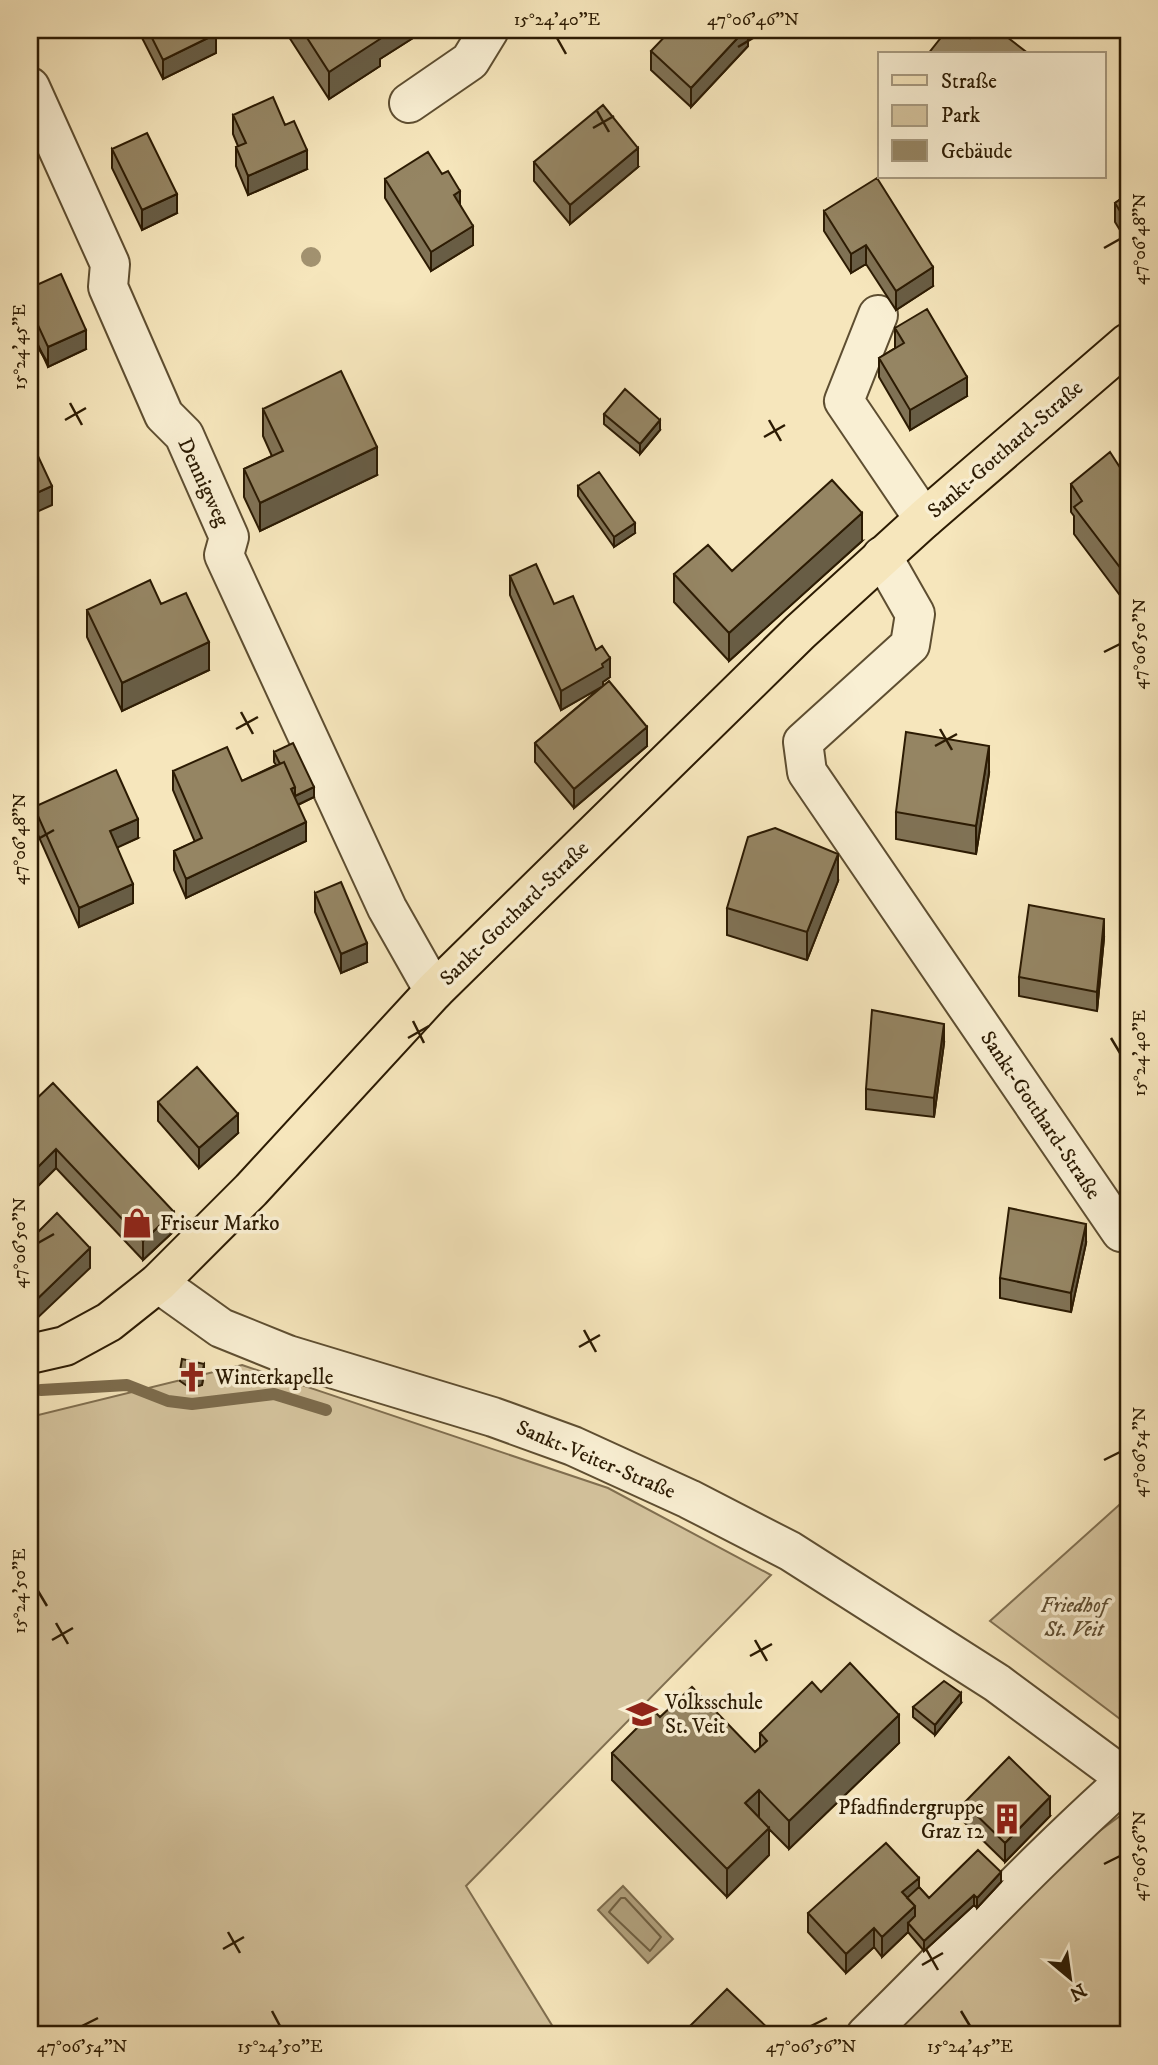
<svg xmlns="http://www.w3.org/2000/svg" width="1158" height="2065" viewBox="0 0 1158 2065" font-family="'IM FELL DW Pica',serif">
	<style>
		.green { fill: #d4c39d; stroke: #806f50; stroke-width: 2 }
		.water { fill: #b1a17d; stroke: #7c6b4c; stroke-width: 2 }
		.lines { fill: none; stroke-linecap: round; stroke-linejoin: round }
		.shore { stroke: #6e5e40; stroke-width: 2 }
		.stream { stroke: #7c6b4c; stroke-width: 12 }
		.minor-casing { stroke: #5e4e31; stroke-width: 42 }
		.major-casing { stroke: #2c1b03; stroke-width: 42 }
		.minor { stroke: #f9efd3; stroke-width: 38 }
		.major { stroke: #f6e6bc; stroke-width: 38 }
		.tree { fill: #a29270 }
		.wall { fill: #807255; stroke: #2c1b03; stroke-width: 2 }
		.shaded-wall { fill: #685d45; stroke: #2c1b03; stroke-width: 2 }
		.building { fill: #958563; stroke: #2c1b03; stroke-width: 2 }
		.ticks { fill: none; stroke: #2c1b03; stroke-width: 2.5 }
		.labels { text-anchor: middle; stroke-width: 7; stroke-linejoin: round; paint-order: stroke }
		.street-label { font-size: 21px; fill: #2c1b03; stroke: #f9efd3 }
		.poi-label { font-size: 21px; fill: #2c1b03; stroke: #f9efd3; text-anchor: start }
		.park-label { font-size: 21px; font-style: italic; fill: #5e4d31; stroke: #f9efd3 }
		.neatline { fill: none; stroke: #2c1b03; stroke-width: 2.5 }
		.ticks-label { font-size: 18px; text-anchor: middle; fill: #2c1b03 }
	</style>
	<rect width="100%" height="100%" fill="#f6e6bc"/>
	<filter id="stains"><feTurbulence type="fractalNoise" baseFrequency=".00286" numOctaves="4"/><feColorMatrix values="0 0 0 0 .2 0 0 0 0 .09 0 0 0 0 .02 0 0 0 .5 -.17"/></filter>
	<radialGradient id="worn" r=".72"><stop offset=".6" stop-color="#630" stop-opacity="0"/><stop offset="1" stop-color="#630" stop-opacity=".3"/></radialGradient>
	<!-- green -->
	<path class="green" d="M242,1365l366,123 163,87 -305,311 92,149h-528v-618z
		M1128,1497v228l-138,-104z
		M1120,1816l8,7v212h-238l167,-173z"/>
	<!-- water -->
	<path class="water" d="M623,1886l50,53 -25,24 -50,-53z"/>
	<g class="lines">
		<!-- shore -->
		<path class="shore" d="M621,1898h4l36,39 -11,14 -41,-39z"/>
		<!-- stream -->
		<path class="stream" d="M41,1390l86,-5 41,16 24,3 82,-10 52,16"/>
		<!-- minor casing -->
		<g class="minor-casing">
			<path id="minor" d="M30,87l80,177 -2,23 56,128 20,20 45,102 -5,18 163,353 47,83
				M409,103l61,-42 19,-31
				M878,315l-34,86 80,118
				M882,556l33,58 -5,31 -107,97 4,30 314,460
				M158,1283l63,45 67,27 205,62 80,29 116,53 101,52 207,132 131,97
				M866,2035c87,-85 170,-175 261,-256"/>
		</g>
		<!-- major casing -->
		<g class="major-casing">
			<path id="major" d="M30,1354l35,-8 44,-24 49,-39 93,-93 183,-199 366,-359 124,-113 204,-176"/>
		</g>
		<!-- minor -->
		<use href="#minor" class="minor"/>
		<!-- major -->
		<use href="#major" class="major"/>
	</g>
	<!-- trees -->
	<circle class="tree" cx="311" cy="257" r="10"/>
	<!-- wall -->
	<path class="wall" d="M138,30h76l2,23 -53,26z
		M287,30h126v8l-33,21v7l-51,33 -42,-65z
		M748,30v16l-57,61 -40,-37v-19z
		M233,115l74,54 -59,26 -12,-29v-19l2,-1 -5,-12z
		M112,149l65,64 -35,17 -30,-62z
		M534,162l104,5 -68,57 -36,-43z
		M385,179l75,26 13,40 -42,26 -46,-73z
		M1128,194v49l-13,-21v-19z
		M824,211l109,75 -37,24 -30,-46 -15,9 -27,-42z
		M30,288l56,61 -38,18 -18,-40z
		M895,328l72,68 -57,34 -31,-53v-19l16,-10z
		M263,409l114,66 -117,56 -16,-34v-28l28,-13 -9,-20z
		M604,414l56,16 -20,24 -36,-30z
		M1128,464v142l-54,-72v-18l-3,-4v-28l50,-15z
		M578,486l57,47 -21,14 -36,-51z
		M862,541l-133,120 -55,-59v-28l58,-3z
		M510,576l44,28 42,46 14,27 -7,5v3l44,61 -73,62 -39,-46v-19l65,-55 -39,22 -51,-115z
		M161,604l48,66 -87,41 -35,-74v-27z
		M274,752l40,45 -16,8 8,36 -120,57 -12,-28v-19l21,-9 -22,-52v-19l69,10 34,-16 -2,-3z
		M989,773l-13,81 -80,-15v-27z
		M34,807l104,31 -21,9 16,56 -54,24 -45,-101z
		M838,881l-31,79 -80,-25v-27z
		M315,893l52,69 -26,11 -26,-61z
		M1104,938l-7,73 -78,-15v-19z
		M944,1043l-10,74 -68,-8v-20z
		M158,1102l80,31 -39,35 -41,-47z
		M30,1105l144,126 -31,29 -87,-92 -18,18 -8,-9z
		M1086,1243l-15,69 -71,-14v-20z
		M180,1371l24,2 -2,12 -12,3 -10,-7z
		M821,1692l78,51 -110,106 -20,-20v26l-42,42 -115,-117v-27l48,-36 95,35 5,-4v-15z
		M961,1703l-26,32 -22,-18v-10z
		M964,1803l86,13 -45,46 -41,-40z
		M1001,1882l-24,26 -3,-3 -50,46 -16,-19 -26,25 -8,-10 -28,26 -38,-41v-19l111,-26 10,11z"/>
	<!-- shaded-wall -->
	<path class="shaded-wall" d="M383,30h30v8l-33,21v7l-51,33v-27z
		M745,30h3v16l-57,61v-19z
		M216,34v19l-53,26v-19z
		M638,148v19l-68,57v-19z
		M307,150v19l-59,26v-19z
		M460,191v19l-6,-15z
		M177,194v19l-35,17v-20z
		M473,226v19l-42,26v-19z
		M866,245v19l-15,9v-19z
		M933,267v19l-37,24v-19z
		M86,330v19l-38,18v-20z
		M967,377v19l-57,34v-20z
		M660,420v10l-20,24v-10z
		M377,447v28l-117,56v-28z
		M52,486v19l-22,10v-19z
		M862,513v28l-133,120v-28z
		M635,523v10l-21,14v-10z
		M209,642v28l-87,41v-28z
		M610,658v19l-7,5v4l-42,24v-19z
		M647,727v19l-73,62v-19z
		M989,746v27l-13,81v-28z
		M295,787v19l-4,-17z
		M314,787v10l-19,9v-10z
		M138,819v19l-28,13v-20z
		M306,822v19l-120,57v-19z
		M838,854v27l-31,79v-28z
		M133,884v19l-54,24v-19z
		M1104,919v19l-7,73v-19z
		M367,943v19l-26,11v-19z
		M944,1024v19l-10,74v-19z
		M238,1114v19l-39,35v-20z
		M56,1149v19l-18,18v-19z
		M174,1212v19l-31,29v-19z
		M1086,1224v19l-15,69v-19z
		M90,1248v20l-60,57v-19z
		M204,1364v9l-2,12 -12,3v-10z
		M961,1693v10l-26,32v-10z
		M899,1715v28l-110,106v-28z
		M759,1790v28l-14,-15z
		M1050,1797v19l-45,46v-19z
		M769,1828v27l-42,42v-28z
		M1001,1872v10l-24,26v-10z
		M919,1878v19l-12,10 -5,-15z
		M974,1895v10l-50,46v-10z
		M915,1906v20l-7,-3v9l-26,25v-20z
		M874,1928v19l-28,26v-19z"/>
	<!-- building -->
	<path class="building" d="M148,30h66l2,4 -53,26z
		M302,30h81l-6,4 3,5 -51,33z
		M671,30h74l-54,58 -40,-37z
		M947,30h13l10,8 6,-8h22l31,24h-101z
		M273,97l12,28 9,-4 13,29 -59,26 -12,-29 10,-4 -13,-28z
		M603,105l35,43 -68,57 -36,-43z
		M147,133l30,61 -35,16 -30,-61z
		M428,152l14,22 6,-3 12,20 -6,4 19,31 -42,26 -46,-73z
		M877,178l56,89 -37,24 -30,-46 -15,9 -27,-43z
		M1128,194v30l-13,-21z
		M61,274l25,56 -38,17 -18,-39v-20z
		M927,309l40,68 -57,33 -31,-52 25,-15 -9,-15z
		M341,371l36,76 -117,56 -16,-34 39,-18 -20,-42z
		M625,389l35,31 -20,24 -36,-30z
		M30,439l22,47 -22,10z
		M1110,452l11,17 7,-5v114l-54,-71 8,-6 -11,-17z
		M599,472l36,51 -21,14 -36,-51z
		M832,480l30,33 -133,120 -55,-59 34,-29 24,26z
		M536,564l18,40 19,-8 23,54 6,-4 8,12 -8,6 1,3 -42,24 -51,-115z
		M150,580l11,24 25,-11 23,49 -87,41 -35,-73z
		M609,681l38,46 -73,62 -39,-46z
		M906,732l83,14 -13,80 -80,-14z
		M293,743l21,44 -19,9v-9l-11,-25 -4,2 -6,-12z
		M227,747l15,34 42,-19 11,25 -4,2 15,33 -120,57 -12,-28 28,-13 -29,-67z
		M116,770l22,49 -28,12 23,53 -54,24 -45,-101z
		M775,828l63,26 -31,78 -80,-24 21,-71z
		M341,882l26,61 -26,11 -26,-61z
		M1029,905l75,14 -7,73 -78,-15z
		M872,1010l72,14 -10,74 -68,-9z
		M197,1067l41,47 -39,34 -41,-46z
		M53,1083l121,129 -31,29 -87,-92 -18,18 -8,-9v-53z
		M1009,1208l77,16 -15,69 -71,-15z
		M57,1213l33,35 -60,58v-66z
		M182,1359l22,5 -2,11 -12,3 -10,-7z
		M850,1663l49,52 -110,106 -30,-31 -14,13 24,25 -42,41 -115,-116 42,-42 6,6 32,-30 63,65 12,-11 -7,-8 52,-51 9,10z
		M944,1681l17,12 -26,32 -22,-18z
		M1009,1757l41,40 -45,46 -41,-40z
		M886,1843l33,35 -17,14 13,14 -33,31 -8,-9 -28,26 -38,-41z
		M978,1850l23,22 -24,26 -3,-3 -50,46 -16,-18 7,-7v-10l-8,-8 12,-11 10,11z
		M727,1989l48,46h-94z"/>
	<!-- ticks -->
	<path class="ticks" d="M557,38l9,16M738,47l15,-9M597,111l12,21M593,128l21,-12M1104,248l16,-9M38,347l9,15M70,403l12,22M65,420l21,-12M769,420l12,21M764,437l21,-12M1104,652l16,-8M241,712l12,22M236,729l22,-12M940,729l12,21M935,746l22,-12M38,839l16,-9M413,1021l11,22M408,1038l21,-12M1111,1038l9,15M38,1243l16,-9M584,1330l12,22M579,1347l21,-12M1104,1460l16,-8M38,1591l9,15M56,1623l12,21M52,1640l21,-12M755,1640l12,21M750,1656l22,-12M1104,1864l16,-8M228,1932l12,21M223,1949l21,-12M926,1949l12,21M922,1965l21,-12M272,2011l8,15M961,2011l9,15M82,2026l16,-8M811,2026l16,-8"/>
	<!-- icons -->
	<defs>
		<g id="shop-bare" transform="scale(2.415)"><path d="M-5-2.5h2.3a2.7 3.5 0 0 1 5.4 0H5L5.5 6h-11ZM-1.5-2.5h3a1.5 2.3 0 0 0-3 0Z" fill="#8f2418" stroke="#f9efd3" stroke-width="2.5" paint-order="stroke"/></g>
		<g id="church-bare" transform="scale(2.415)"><path d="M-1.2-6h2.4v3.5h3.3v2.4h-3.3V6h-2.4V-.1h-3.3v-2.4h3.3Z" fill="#8f2418" stroke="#f9efd3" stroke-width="2.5" paint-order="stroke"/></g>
		<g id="school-bare" transform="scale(2.415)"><path d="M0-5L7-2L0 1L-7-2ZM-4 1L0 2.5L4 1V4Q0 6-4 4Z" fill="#8f2418" stroke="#f9efd3" stroke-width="2.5" paint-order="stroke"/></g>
		<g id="building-bare" transform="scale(2.415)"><path d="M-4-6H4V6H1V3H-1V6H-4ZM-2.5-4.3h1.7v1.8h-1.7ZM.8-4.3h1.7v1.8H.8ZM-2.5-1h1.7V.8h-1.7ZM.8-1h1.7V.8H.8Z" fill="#8f2418" stroke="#f9efd3" stroke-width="2.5" paint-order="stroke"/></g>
	</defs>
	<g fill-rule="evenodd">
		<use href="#shop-bare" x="137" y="1223"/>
		<use href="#church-bare" x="192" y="1377"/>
		<use href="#school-bare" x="642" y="1714"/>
		<use href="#building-bare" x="1007" y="1819"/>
	</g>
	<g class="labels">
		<!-- street labels -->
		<g class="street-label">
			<text transform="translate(1005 449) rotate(-41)" y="7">Sankt-Gotthard-Straße</text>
			<text transform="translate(204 482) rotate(65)" y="7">Dennigweg</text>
			<text transform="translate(514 913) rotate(-44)" y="7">Sankt-Gotthard-Straße</text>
			<text transform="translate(1041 1115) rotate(56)" y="7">Sankt-Gotthard-Straße</text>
			<text transform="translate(596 1459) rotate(23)" y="7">Sankt-Veiter-Straße</text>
		</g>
		<!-- poi labels -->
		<g class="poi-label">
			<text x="160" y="1230">Friseur Marko</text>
			<text x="215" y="1384">Winterkapelle</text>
			<text x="665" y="1709">Volksschule<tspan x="665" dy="24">St. Veit</tspan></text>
			<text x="984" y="1814" text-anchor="end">Pfadfindergruppe<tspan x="984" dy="24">Graz 12</tspan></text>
		</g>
		<!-- park labels -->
		<g class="park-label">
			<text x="1074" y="1612">Friedhof<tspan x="1074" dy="24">St. Veit</tspan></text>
		</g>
	</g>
	<!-- margin -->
	<rect width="1158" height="2065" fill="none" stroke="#f6e6bc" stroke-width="77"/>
	<!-- legend -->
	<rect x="878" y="52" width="228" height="126" fill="#f9efd3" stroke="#a79a80" stroke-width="2"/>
	<rect x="892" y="75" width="35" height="10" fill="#f6e6bc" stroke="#a79a80" stroke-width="2"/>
	<text x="941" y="88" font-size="21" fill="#2c1b03">Straße</text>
	<rect x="892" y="105" width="35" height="21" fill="#d4c39d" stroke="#a79a80" stroke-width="2"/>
	<text x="941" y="122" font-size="21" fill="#2c1b03">Park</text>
	<rect x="892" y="140" width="35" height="21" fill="#958563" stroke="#a79a80" stroke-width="2"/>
	<text x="941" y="158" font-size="21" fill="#2c1b03">Gebäude</text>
	<!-- north arrow -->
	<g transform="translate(1070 1978) rotate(151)" stroke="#f9efd3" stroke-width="5" paint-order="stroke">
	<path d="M0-5L12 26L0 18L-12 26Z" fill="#2c1b03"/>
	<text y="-10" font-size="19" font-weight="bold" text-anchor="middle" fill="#2c1b03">N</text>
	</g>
	<rect x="38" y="38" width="1082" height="1988" class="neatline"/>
	<g class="ticks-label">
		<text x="557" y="25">15°24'40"E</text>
		<text x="753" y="25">47°06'46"N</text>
		<text transform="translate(1139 239) rotate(-90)" y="6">47°06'48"N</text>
		<text transform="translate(19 347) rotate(-90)" y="6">15°24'45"E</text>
		<text transform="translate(1139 644) rotate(-90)" y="6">47°06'50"N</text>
		<text transform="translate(19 839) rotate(-90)" y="6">47°06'48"N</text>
		<text transform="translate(1139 1053) rotate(-90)" y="6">15°24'40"E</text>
		<text transform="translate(19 1243) rotate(-90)" y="6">47°06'50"N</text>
		<text transform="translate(1139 1452) rotate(-90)" y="6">47°06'54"N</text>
		<text transform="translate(19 1591) rotate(-90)" y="6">15°24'50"E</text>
		<text transform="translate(1139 1856) rotate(-90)" y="6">47°06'56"N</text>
		<text x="82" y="2052">47°06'54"N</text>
		<text x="280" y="2052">15°24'50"E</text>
		<text x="811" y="2052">47°06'56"N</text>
		<text x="970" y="2052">15°24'45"E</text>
	</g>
	<rect width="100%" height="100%" filter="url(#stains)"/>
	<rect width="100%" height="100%" fill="url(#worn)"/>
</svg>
